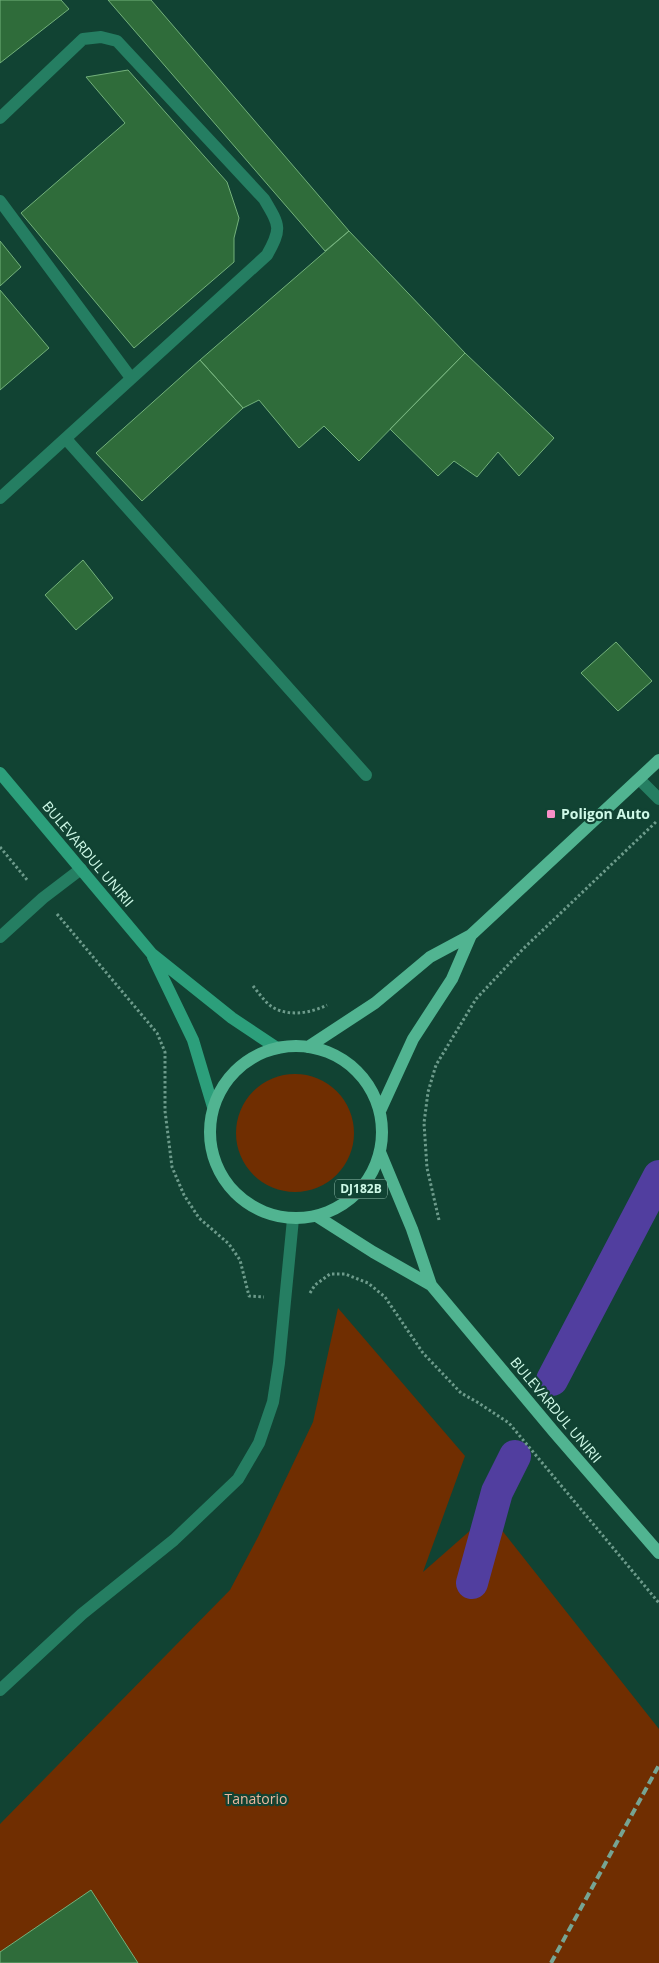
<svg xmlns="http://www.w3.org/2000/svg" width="659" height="1963" viewBox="0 0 659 1963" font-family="'Open Sans',sans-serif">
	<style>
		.green { fill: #702e01 }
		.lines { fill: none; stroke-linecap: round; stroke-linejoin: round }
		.canal { stroke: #513e9f; stroke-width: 32 }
		.building { fill: #2f6c3a; stroke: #73b17b }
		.path { stroke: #6d9b8b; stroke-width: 3; stroke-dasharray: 2.5 2.5; stroke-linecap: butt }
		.service { stroke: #257e62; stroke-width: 12 }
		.secondary { stroke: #2c9f7b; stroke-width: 12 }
		.primary { stroke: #51b491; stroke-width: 12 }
		.rail { stroke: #76a493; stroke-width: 4; stroke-dasharray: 8 4; stroke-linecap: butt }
		.poi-dot { fill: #f98fc8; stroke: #114333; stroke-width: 2 }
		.labels { text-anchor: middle; stroke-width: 4.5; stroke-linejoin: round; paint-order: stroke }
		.shield { fill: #114333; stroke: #95c2b1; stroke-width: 1 }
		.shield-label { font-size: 12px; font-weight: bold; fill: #cef9e7 }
		.poi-label { font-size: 14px; font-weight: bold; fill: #cef9e7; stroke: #114333; text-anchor: start }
		.street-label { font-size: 14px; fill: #cef9e7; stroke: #114333 }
		.park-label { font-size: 14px; fill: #edb79d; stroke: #114333 }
	</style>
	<rect width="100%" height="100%" fill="#114333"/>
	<!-- green -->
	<path class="green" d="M236 1133a59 59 0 1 1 118 0a59 59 0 1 1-118 0Z
		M338,1308l127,148 -42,116 66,-58 170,215v234h-659v-139l230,-234 28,-53 55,-115z"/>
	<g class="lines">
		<!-- canal -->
		<path class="canal" d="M552,1380l107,-204
			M472,1583l25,-91 18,-36"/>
	</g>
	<!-- building -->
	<path class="building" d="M0,0h61l8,9 -69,54z
		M108,0h43l198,231 -24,20z
		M128,70l99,112 12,36 -5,20v24l-100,86 -113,-135 104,-90 -39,-46z
		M349,231l116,122 -106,108 -35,-35 -25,22 -40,-48 -16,8 -43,-48z
		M0,241l21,26 -21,19z
		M0,290l49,58 -49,42z
		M465,353l89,85 -35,38 -21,-24 -21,25 -23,-16 -16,15 -48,-47z
		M200,360l43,48 -101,93 -46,-48z
		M83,560l30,38 -37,32 -31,-35z
		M616,642l36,39 -34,30 -37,-38z
		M91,1890l47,73h-138v-11z"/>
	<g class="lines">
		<!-- path -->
		<path class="path" d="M0,847l28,34
			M57,914l100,119 8,19v59l7,56 12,28 15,23 30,26 11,16 9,36 15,1
			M253,986c5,6 12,16 19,21 17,10 39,6 55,-2
			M439,1220l-12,-52 -3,-45 4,-31 8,-27 40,-66 47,-50 134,-128
			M310,1293l5,-8 15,-11h15l23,9 17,14 38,56 38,40 16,9 32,21 150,180"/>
		<!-- service -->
		<path class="service" d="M0,118l83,-79 18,-2 16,4 147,158c16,27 18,29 3,56l-267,243
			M0,201l131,177
			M66,439l300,336
			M639,779l20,20
			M0,937l43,-39 38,-29
			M0,1690l82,-76 92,-74 64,-61 21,-36 14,-41 6,-39 14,-144"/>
		<!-- secondary -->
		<path class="secondary" d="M0,773l152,181 80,64 45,30
			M153,957l40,83 20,67"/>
		<!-- primary -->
		<path class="primary" d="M210 1132a86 86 0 1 1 172 0a86 86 0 1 1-172 0Z
			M308,1047l67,-44 55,-46 41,-22 188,-175
			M380,1111l33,-72 39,-60 19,-44
			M380,1152l32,77 19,56
			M318,1217l55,35 58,33 123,147 105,121"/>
		<!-- rail -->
		<path class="rail" d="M551,1963l108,-198"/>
	</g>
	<!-- markers -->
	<rect class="poi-dot" x="546" y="809" width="10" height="10" rx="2.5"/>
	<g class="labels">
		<!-- shield labels -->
		<rect class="shield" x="335" y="1179.5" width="52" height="19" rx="4"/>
		<g class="shield-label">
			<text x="361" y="1193">DJ182B</text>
		</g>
		<!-- poi labels -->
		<g class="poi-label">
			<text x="561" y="819">Poligon Auto</text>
		</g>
		<!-- street labels -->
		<g class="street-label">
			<text transform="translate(88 854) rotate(50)" y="5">BULEVARDUL UNIRII</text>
			<text transform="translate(556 1410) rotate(50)" y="5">BULEVARDUL UNIRII</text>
		</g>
		<!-- park labels -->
		<g class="park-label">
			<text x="256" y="1804">Tanatorio</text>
		</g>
	</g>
</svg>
